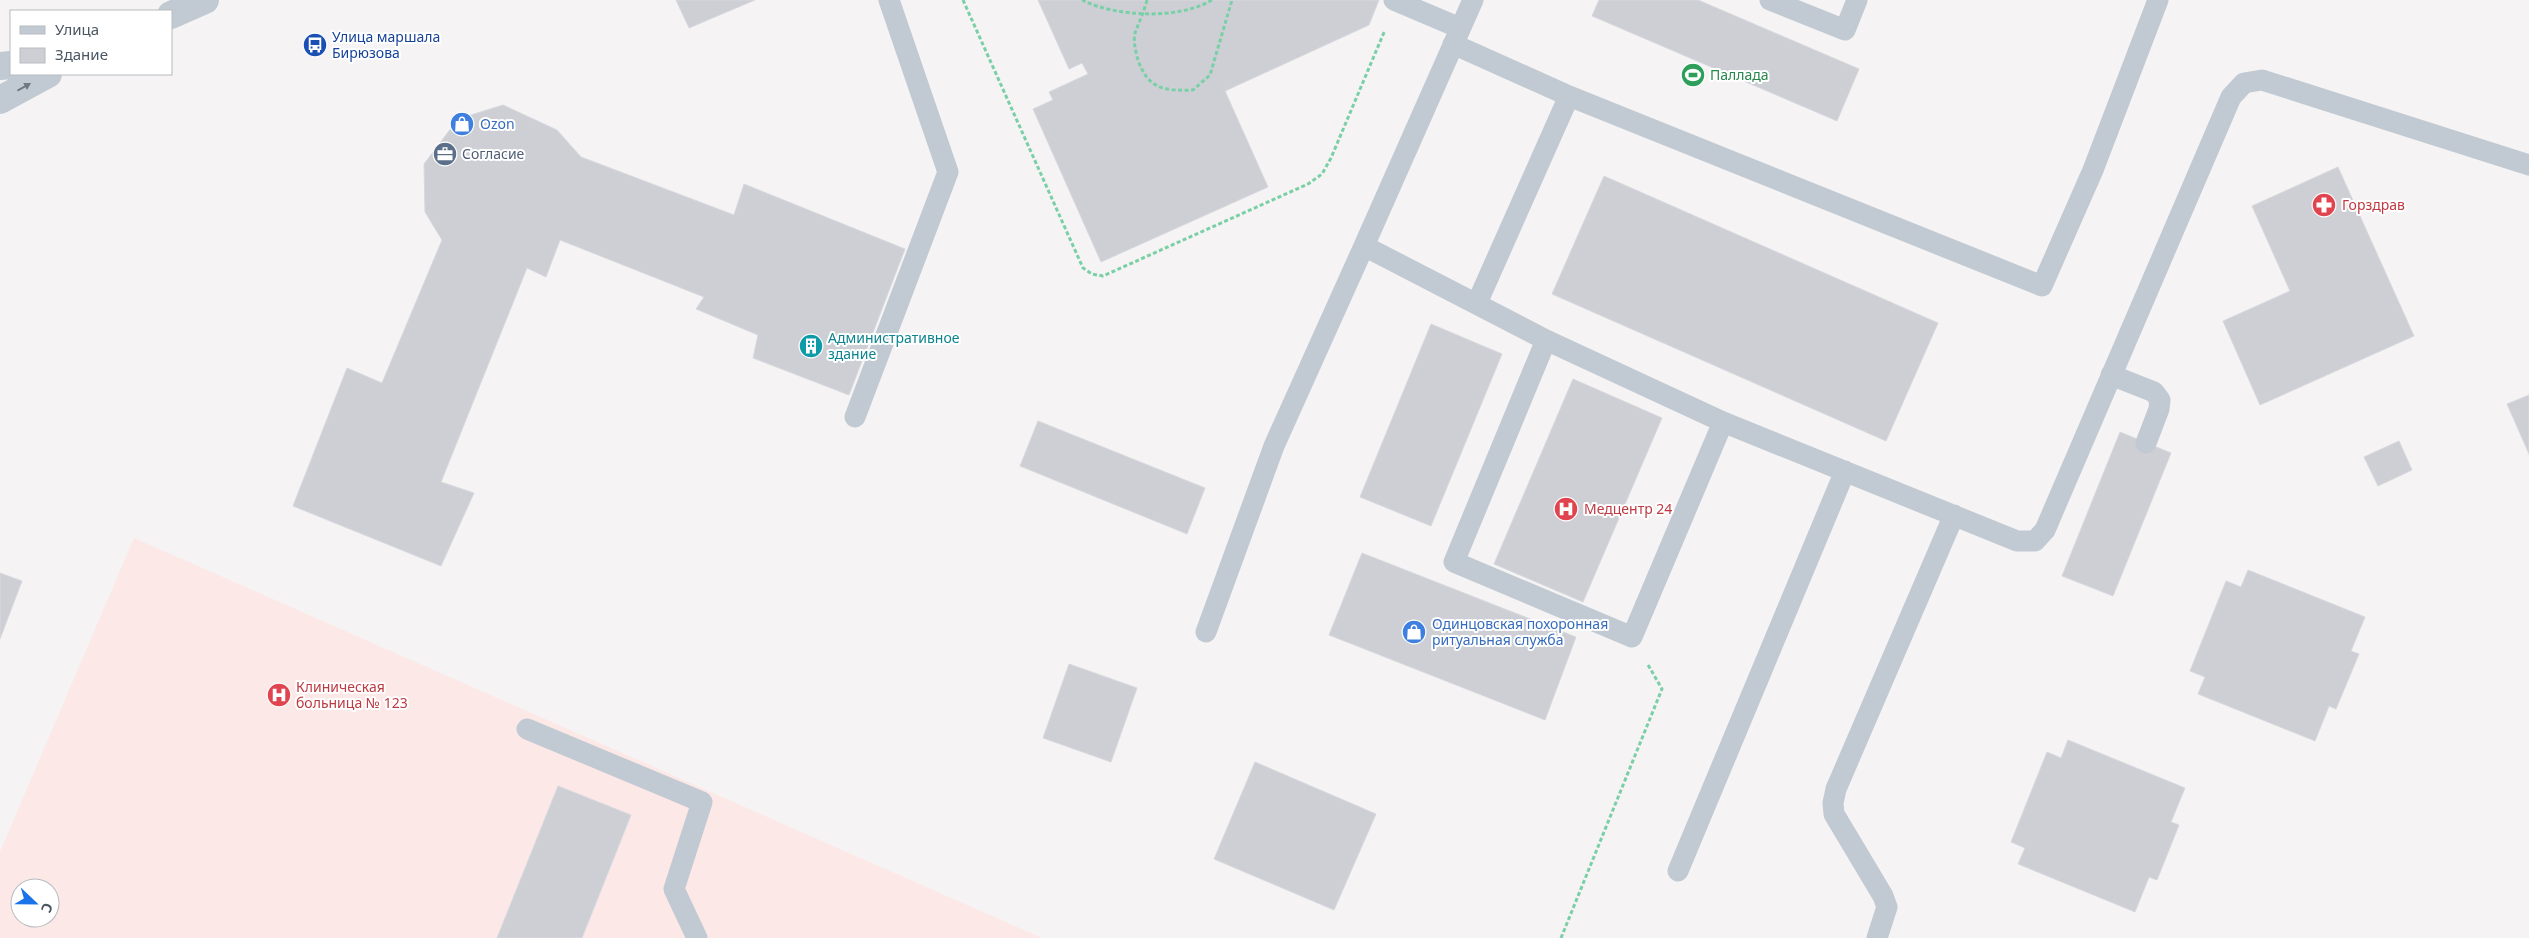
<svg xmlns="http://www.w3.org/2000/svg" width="2529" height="938" viewBox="0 0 2529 938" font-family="'Noto Sans',sans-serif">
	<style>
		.medical { fill: #fce8e6; fill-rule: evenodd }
		.building { fill: #cdcfd5; stroke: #d7d9de }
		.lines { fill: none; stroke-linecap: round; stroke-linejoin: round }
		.path { stroke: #7ad0a6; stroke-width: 3; stroke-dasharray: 4 2.5; stroke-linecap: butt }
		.service { stroke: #c1cad2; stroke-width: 21 }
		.tertiary { stroke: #c1cad2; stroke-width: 28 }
		.oneway { fill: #6e7983 }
		.labels { text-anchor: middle; stroke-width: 4; stroke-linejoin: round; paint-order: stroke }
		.transit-label { font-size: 14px; fill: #164399; stroke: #fff; text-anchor: start }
		.leisure-label { font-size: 14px; fill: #27864d; stroke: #fff; text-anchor: start }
		.shop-label { font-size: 14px; fill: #366cbe; stroke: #fff; text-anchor: start }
		.service-label { font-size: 14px; fill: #4e5e75; stroke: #fff; text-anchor: start }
		.health-label { font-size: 14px; fill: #be3a42; stroke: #fff; text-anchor: start }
		.culture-label { font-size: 14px; fill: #0d838f; stroke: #fff; text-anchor: start }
	</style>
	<rect width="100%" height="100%" fill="#f5f3f3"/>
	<!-- medical -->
	<path class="medical" d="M134,538l908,400h-1042v-86zM20,888h30v30h-30z"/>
	<!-- building -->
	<path class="building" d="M676,0h79l-66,28z
		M1038,0h341l-10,25 -144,66 43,96 -167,75 -68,-153 20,-9 -4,-8 39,-18 -6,-11 -13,6z
		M1599,0h99l161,69 -22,52 -245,-105z
		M503,105l54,25 24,27 153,58 10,-31 161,65 -56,146 -96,-37 5,-23 -62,-26 8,-12 -144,-57 -14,37 -19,-9 -86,214 33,11 -33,73 -148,-60 54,-138 35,15 60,-143 -17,-28 -1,-48 34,-45z
		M2338,167l76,169 -154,69 -37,-84 67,-30 -38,-85z
		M1604,176l334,147 -52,118 -334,-147z
		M1431,324l71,30 -71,172 -71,-29z
		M1573,379l89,39 -79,184 -89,-38z
		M2529,395v59l-22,-50z
		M1038,421l167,67 -18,46 -167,-68z
		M2120,432l51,21 -58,143 -51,-20z
		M2399,441l13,29 -34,16 -14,-29z
		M1362,553l214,84 -31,83 -216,-85z
		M2248,570l117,47 -14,34 8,3 -23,55 -7,-3 -14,35 -117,-47 7,-17 -15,-6 36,-90 15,6z
		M0,573l22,8 -22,58z
		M1069,664l68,24 -26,74 -68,-24z
		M2068,740l117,48 -14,34 8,3 -22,55 -8,-3 -14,35 -117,-48 7,-16 -14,-6 36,-90 14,6z
		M1255,762l121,52 -42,96 -120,-51z
		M558,786l73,29 -49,123h-85z"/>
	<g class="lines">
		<!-- path -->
		<path class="path" d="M963,0l120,268 9,6 11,2 205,-92 14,-10 9,-16 54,-128
			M1082,0c34,17 97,20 130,0
			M1147,0c-3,12 -8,22 -12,33 -2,8 1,20 3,27 10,29 26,31 55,30l17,-15 22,-75
			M1561,938l101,-249 -15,-26"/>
		<!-- service -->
		<path class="service" d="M1394,0l66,28
			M1473,0l-109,246 182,94 177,82 294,119h18l10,-11 186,-433 13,-14 18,-3 267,85
			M1770,0l75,30 12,-30
			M1453,44l116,52 473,190 51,-116 65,-170
			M1477,303l92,-207
			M1546,340l-92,222 178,75 91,-215
			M2111,375l43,17 6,8 -1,9 -13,34
			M855,417l93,-245 -59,-172
			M1206,632l68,-186 90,-200
			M527,729l175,73 -28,87 23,49
			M1678,871l167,-400
			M1877,938l10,-31 -4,-11 -49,-82 -1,-11 3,-14 118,-274"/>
		<!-- tertiary -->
		<path class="tertiary" d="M171,15l34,-15
			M0,66l11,-1
			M0,100l48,-26"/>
	</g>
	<!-- one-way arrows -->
	<defs><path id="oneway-solid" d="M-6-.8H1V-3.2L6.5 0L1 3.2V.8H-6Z" transform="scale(1.25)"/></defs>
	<use class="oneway" href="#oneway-solid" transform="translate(24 87) rotate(-29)"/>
	<!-- icons -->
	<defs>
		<g id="bus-disc" transform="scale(1.25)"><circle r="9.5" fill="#1a4fb4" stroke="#fff"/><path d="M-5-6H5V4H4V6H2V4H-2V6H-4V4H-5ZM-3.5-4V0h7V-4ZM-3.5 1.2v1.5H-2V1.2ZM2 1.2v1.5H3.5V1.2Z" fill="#fff"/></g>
		<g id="stadium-disc" transform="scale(1.25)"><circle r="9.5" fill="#2e9e5b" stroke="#fff"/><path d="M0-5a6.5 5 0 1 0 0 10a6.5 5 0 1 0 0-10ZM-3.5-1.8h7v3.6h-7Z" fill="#fff"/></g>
		<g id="shop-disc" transform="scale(1.25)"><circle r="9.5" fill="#3f7fe0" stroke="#fff"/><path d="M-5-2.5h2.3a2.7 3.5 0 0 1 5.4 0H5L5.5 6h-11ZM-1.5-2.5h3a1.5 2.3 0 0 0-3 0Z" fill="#fff"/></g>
		<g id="office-disc" transform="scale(1.25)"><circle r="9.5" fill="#5c6f8a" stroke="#fff"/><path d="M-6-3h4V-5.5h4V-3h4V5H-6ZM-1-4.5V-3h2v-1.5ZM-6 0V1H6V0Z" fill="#fff"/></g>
		<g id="pharmacy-disc" transform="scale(1.25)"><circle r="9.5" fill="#e0444e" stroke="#fff"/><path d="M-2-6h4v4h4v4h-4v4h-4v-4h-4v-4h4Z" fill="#fff"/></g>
		<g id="building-disc" transform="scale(1.25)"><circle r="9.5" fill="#0f9aa8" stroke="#fff"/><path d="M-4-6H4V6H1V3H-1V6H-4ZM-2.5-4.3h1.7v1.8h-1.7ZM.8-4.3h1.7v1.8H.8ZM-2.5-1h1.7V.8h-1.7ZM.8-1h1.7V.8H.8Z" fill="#fff"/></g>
		<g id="hospital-disc" transform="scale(1.25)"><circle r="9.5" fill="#e0444e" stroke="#fff"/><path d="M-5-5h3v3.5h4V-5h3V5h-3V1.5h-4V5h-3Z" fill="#fff"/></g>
	</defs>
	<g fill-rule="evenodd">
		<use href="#bus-disc" x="315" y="45"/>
		<use href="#stadium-disc" x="1693" y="75"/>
		<use href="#shop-disc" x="462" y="124"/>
		<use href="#office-disc" x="445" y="154"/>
		<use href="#pharmacy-disc" x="2324" y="205"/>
		<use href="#building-disc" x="811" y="346"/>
		<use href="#hospital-disc" x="1566" y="509"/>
		<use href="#shop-disc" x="1414" y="632"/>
		<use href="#hospital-disc" x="279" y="695"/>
	</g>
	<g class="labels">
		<!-- transit labels -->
		<g class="transit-label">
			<text x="332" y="42">Улица маршала<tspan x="332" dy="16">Бирюзова</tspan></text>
		</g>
		<!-- leisure labels -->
		<g class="leisure-label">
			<text x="1710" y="80">Паллада</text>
		</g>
		<!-- shop labels -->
		<g class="shop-label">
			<text x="480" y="129">Ozon</text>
			<text x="1432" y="629">Одинцовская похоронная<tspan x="1432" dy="16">ритуальная служба</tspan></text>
		</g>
		<!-- service labels -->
		<g class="service-label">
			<text x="462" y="159">Согласие</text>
		</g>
		<!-- health labels -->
		<g class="health-label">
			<text x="2342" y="210">Горздрав</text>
			<text x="1584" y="514">Медцентр 24</text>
			<text x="296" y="692">Клиническая<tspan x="296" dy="16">больница № 123</tspan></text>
		</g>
		<!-- culture labels -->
		<g class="culture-label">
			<text x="828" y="343">Административное<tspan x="828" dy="16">здание</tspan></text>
		</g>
	</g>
	<!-- legend -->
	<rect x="10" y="10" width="162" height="65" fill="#ffffff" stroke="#b7bbc0"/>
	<rect x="20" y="26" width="25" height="8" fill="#c1cad2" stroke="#b7bbc0"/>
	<text x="55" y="35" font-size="15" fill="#4a5661">Улица</text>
	<rect x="20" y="48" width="25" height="15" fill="#cdcfd5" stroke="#b7bbc0"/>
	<text x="55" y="60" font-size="15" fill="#4a5661">Здание</text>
	<!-- north arrow -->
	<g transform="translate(35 903) rotate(112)"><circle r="24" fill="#ffffff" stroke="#b7bbc0"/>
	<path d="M0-4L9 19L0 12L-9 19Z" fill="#1a73e8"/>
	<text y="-8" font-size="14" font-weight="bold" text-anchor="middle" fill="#4a5661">С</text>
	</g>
</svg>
